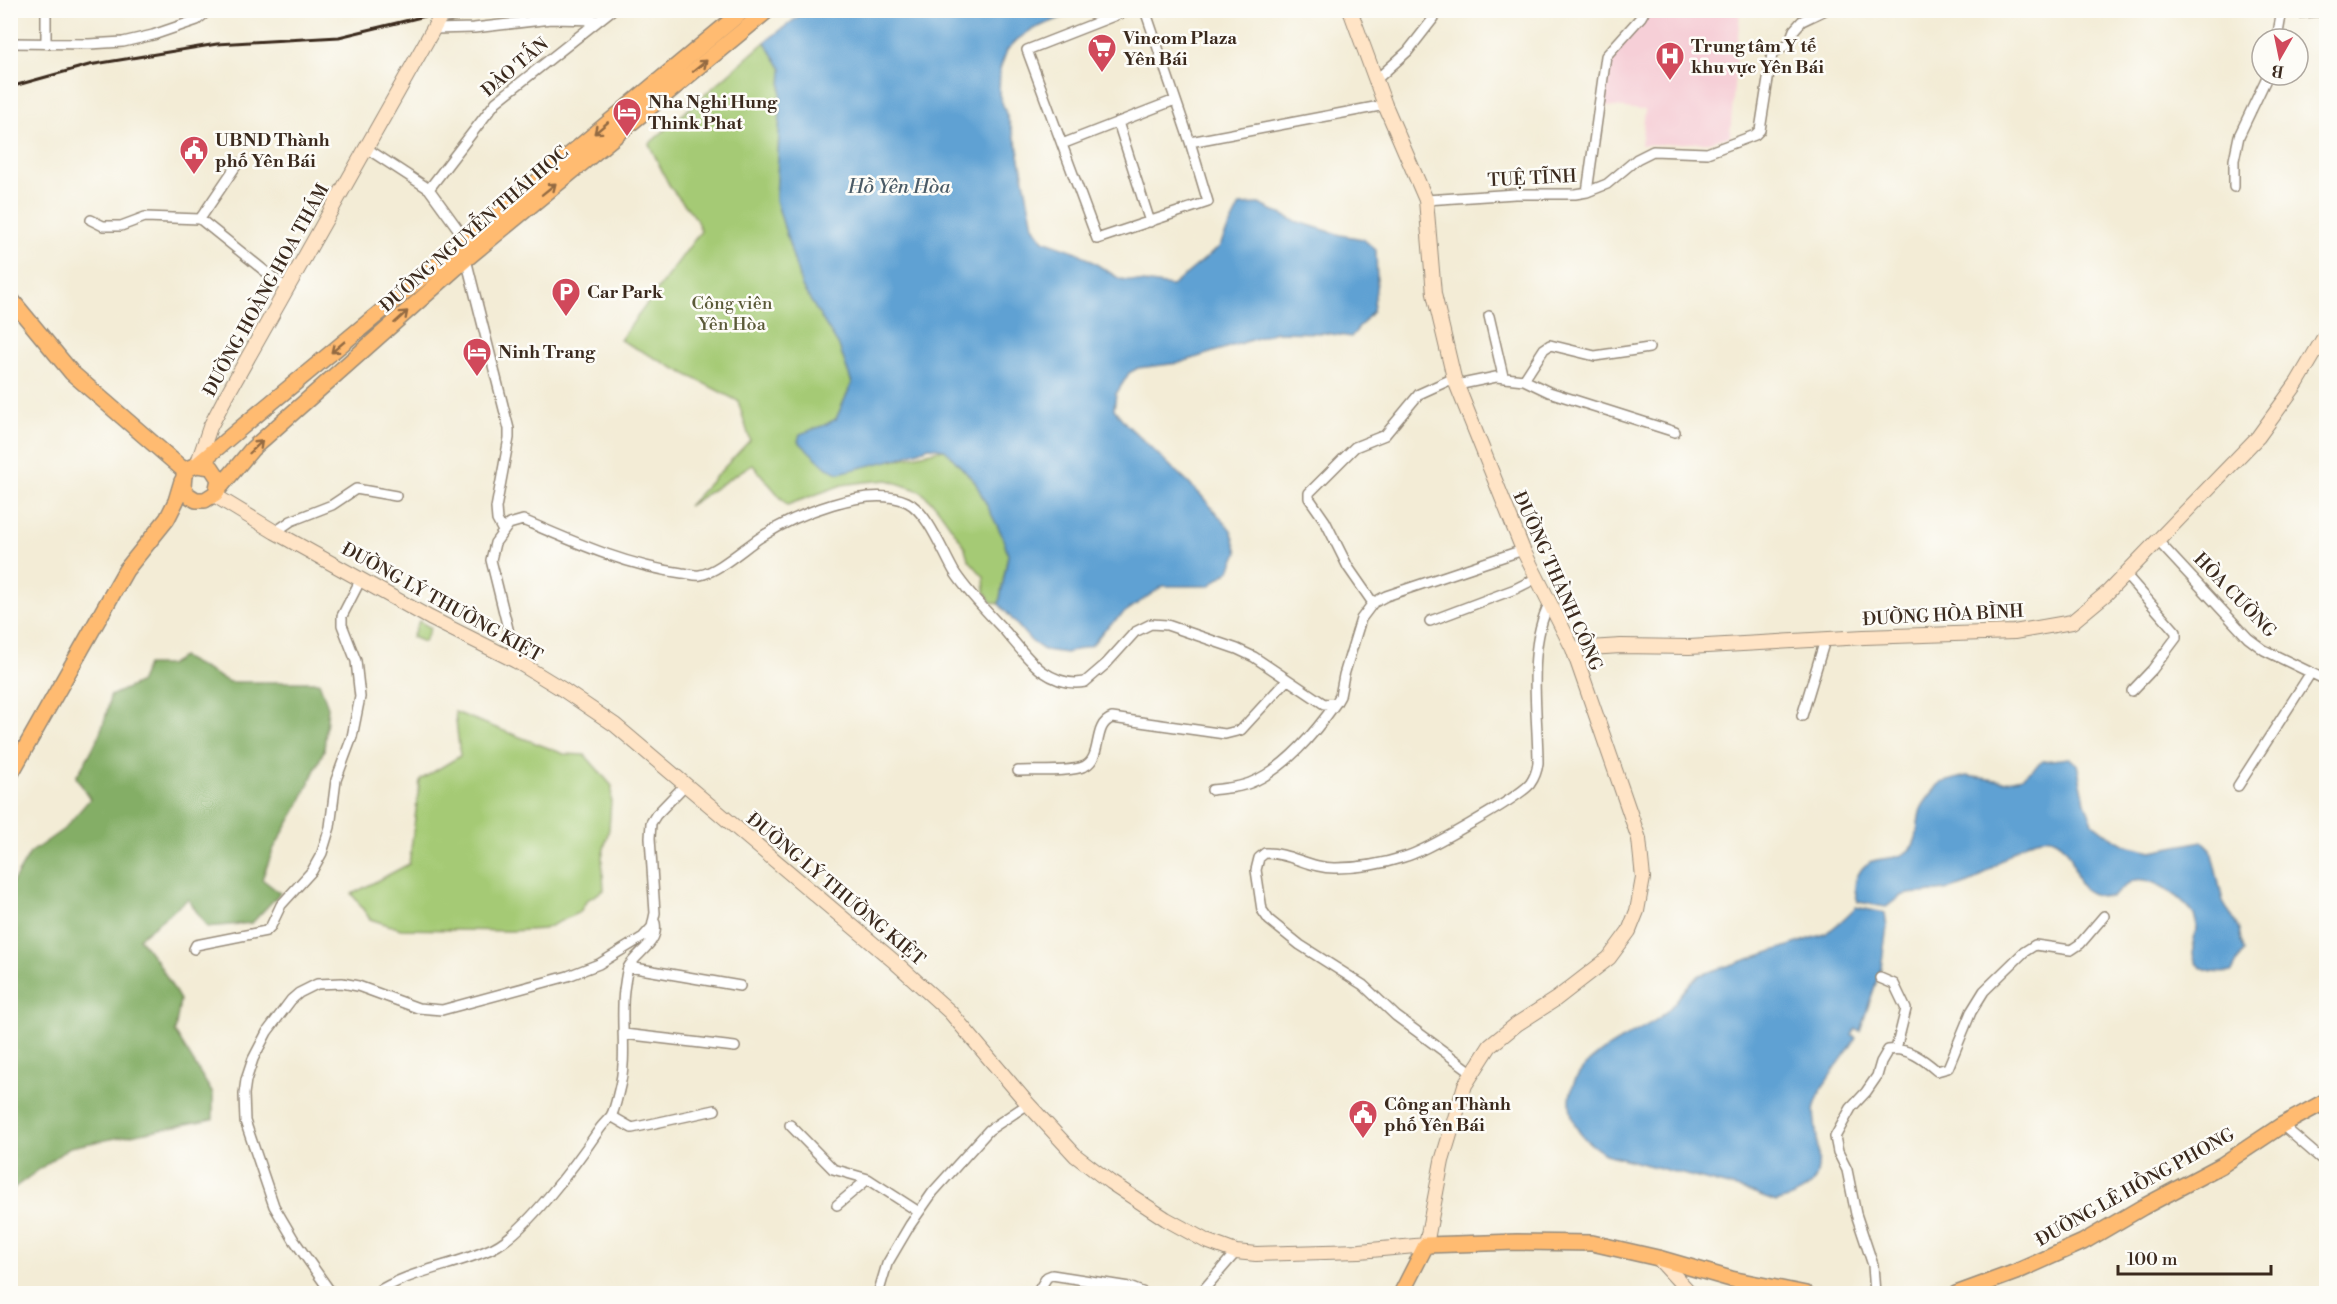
<svg xmlns="http://www.w3.org/2000/svg" width="2337" height="1304" viewBox="0 0 2337 1304" font-family="'Libre Bodoni',serif">
	<style>
		.built { fill: #f6cfd7 }
		.green { fill: #a5ca74; stroke: #707a49; stroke-width: 1.5 }
		.forest { fill: #84ae66; stroke: #606c42; stroke-width: 1.5 }
		.water { fill: #5fa1d3; stroke: #4d6678; stroke-width: 1.5 }
		.lines { fill: none; stroke-linecap: round; stroke-linejoin: round }
		.street-casing { stroke: #978b7a; stroke-width: 12 }
		.secondary-casing { stroke: #978b7a; stroke-width: 16 }
		.primary-casing { stroke: #978b7a; stroke-width: 18 }
		.street { stroke: #fff; stroke-width: 9 }
		.secondary { stroke: #ffe4c6; stroke-width: 14 }
		.primary { stroke: #ffbb71; stroke-width: 15 }
		.rail { stroke: #3b2a1e; stroke-width: 3 }
		.oneway { stroke: #936b43 }
		.labels { text-anchor: middle; stroke-width: 5; stroke-linejoin: round; paint-order: stroke }
		.poi-label { font-size: 18px; font-weight: bold; fill: #3b2a1e; stroke: #fdfcf7; text-anchor: start }
		.street-label { font-size: 18px; fill: #3b2a1e; stroke: #fdfcf7 }
		.park-label { font-size: 18px; fill: #5b5a38; stroke: #fdfcf7 }
		.water-label { font-size: 20px; font-style: italic; fill: #495a66; stroke: #fdfcf7 }
	</style>
	<rect width="100%" height="100%" fill="#fdfcf7"/>
	<filter id="ink" filterUnits="userSpaceOnUse"><feTurbulence type="fractalNoise" baseFrequency=".0167" numOctaves="2"/><feDisplacementMap in="SourceGraphic" scale="12" xChannelSelector="R" yChannelSelector="G"/><feConvolveMatrix kernelMatrix="1 2 1 2 8 2 1 2 1" color-interpolation-filters="sRGB"/></filter>
	<filter id="wash" filterUnits="userSpaceOnUse"><feTurbulence type="fractalNoise" baseFrequency=".008" numOctaves="4" result="noise"/><feDisplacementMap in="SourceGraphic" scale="24" xChannelSelector="R" yChannelSelector="G"/><feGaussianBlur stdDeviation="1.35" result="paint"/><feColorMatrix in="noise" values="0 0 0 0 0 0 0 0 0 0 0 0 0 0 0 0 0 1.4 0 .05"/><feComposite in="paint" operator="in"/></filter>
	<g filter="url(#wash)">
		<rect width="100%" height="100%" fill="#f3ecd6"/>
		<!-- built -->
		<path class="built" d="M1648,11h92l-10,125 -20,6 -69,3 4,-35 -42,-4 6,-49z"/>
		<!-- green -->
		<path class="green" d="M765,42l17,27 -6,131 26,87 37,59 13,37 -16,36 -11,6 -24,9 101,23 -10,4 52,-12 31,33 27,53 6,20 -9,49 -8,-2 -6,-10 -1,-15 -16,-18 -4,-14 -28,-39 -16,-15 -32,-11 -24,2 -22,3 -55,20 -35,-41 -64,42 62,-66 -12,-39 -118,-61 81,-109 -6,-14 -25,-30 -21,-43z
			M419,621l12,7 -7,14 -12,-5z
			M455,712l109,42 21,1 27,31 -3,43 -7,28 2,33 -17,10 -7,12 -36,17 -33,2 -110,-2 -31,-10 -18,-25 57,-30 11,-84 40,-24z"/>
		<!-- forest -->
		<path class="forest" d="M182,657l47,25h90l9,25 -4,43 -25,55 -25,43 -12,31 18,14 -28,30 -45,4 -19,-28 -49,39 20,26 21,36 -5,32 38,62v25l-143,28 -59,43v-305l19,-32 34,-24 26,-30 -14,-22c16,-25 30,-51 34,-81l29,-13 8,-18h22z"/>
		<!-- water -->
		<path class="water" d="M807,10l271,1 -47,19 -14,10 -10,10 -7,19 -1,25 18,50 16,82 10,14 34,12 43,27 52,7 47,-39 21,-42 19,-1 36,17 46,14 22,4 13,11 1,32 -4,29 -22,26 -26,-4 -49,-1 -97,31 -41,5 -9,5 -13,21 -2,15 12,15 74,70 31,36 7,22 -8,18 -21,16h-46l-39,27 -19,16 -13,16 -26,8 -22,-3 -13,-9 -32,-37 9,-49 -6,-20 -27,-53 -31,-33 -15,-2 -29,11 -61,15 -12,-5 -29,-27 2,-7 25,-9 11,-6 16,-36 -13,-37 -37,-59 -26,-87 6,-131 -17,-27z
			M2069,758l8,6 8,38 8,21 14,11 19,11 26,6 50,-10 9,9 12,51 16,28 4,22 -11,21c-16,2 -39,1 -39,-21 -1,-11 6,-22 2,-33 -5,-16 -42,-42 -60,-38 -8,2 -16,12 -23,17 -52,-1 -25,-39 -56,-57 -23,-13 -60,27 -79,39 -16,9 -35,12 -53,14 -7,0 -17,0 -23,3 -5,3 -10,8 -15,11l-28,-5c-3,-10 -5,-17 0,-27 12,-25 36,-9 52,-26 10,-10 6,-27 11,-40 4,-9 13,-18 19,-26l26,-7 38,5 18,-4 21,-16z
			M1856,907l29,6 2,14 -6,41 -21,63 -4,-2 -4,6 4,3c-14,23 -33,42 -41,68 -2,7 0,16 1,23 4,44 9,59 -40,73l-32,-12 -139,-36c-17,-11 -30,-21 -34,-42 -10,-51 55,-72 88,-94 17,-12 24,-32 41,-43l125,-41c12,-8 21,-17 31,-27z"/>
	</g>
	<g filter="url(#ink)">
		<g class="lines">
			<!-- street casing -->
			<g class="street-casing">
				<path id="street" d="M1129,10l-102,40 70,189 111,-37 -18,-60
					M1145,10l45,132 195,-37
					M2284,10l14,3 28,-2
					M439,19l19,-4 11,-5
					M433,29l41,-1 77,-9 48,1
					M2277,39l5,-29
					M46,42v-32
					M10,43l79,1 34,-2 30,-7 44,-15 12,-10
					M1377,79l31,-28 32,-41
					M1118,122l32,100
					M1062,144l113,-44
					M366,148l63,41 37,51
					M2234,187v-27l5,-24 29,-61
					M429,189l67,-87 116,-92
					M1587,192l19,-136 35,-39 4,-7
					M1426,200l89,-6h60l12,-2 20,-8 30,-25 16,-8 54,2 48,-18 5,-5 12,-76 17,-11 5,-13 8,-9 23,-11
					M200,219l38,-56
					M91,220l12,6h18l24,-9 55,2 87,70
					M466,259l43,170v9l-13,70 1,12 6,11
					M1489,316l14,60
					M1524,380l20,-31 6,-4 45,11 54,-8
					M1457,385l39,-8 28,3 25,12 126,40
					M275,532l16,-11 41,-16 24,-16 40,7
					M2157,540l91,98 16,12 62,30
					M2125,574l51,58v6l-24,32 -20,21
					M1373,603l-25,-36 -23,-46 -16,-23v-5l46,-46 30,-12 34,-41 35,-16
					M1430,621l85,-32 22,-11
					M516,661l-25,-101 4,-17 14,-19 14,-4c51,22 104,46 159,53 5,0 13,3 18,2 18,-3 45,-28 61,-38 34,-22 107,-53 146,-35 21,10 36,51 48,71 14,21 33,40 50,58 12,14 23,29 37,40 13,9 28,14 43,11l21,-18 29,-32 16,-8 16,1 70,24 17,8 70,47 12,-1 4,-7 4,-21 17,-56 12,-16 13,-7 137,-46
					M1802,716l23,-76
					M1018,771c17,-1 51,2 67,-5 18,-9 7,-41 27,-48l113,16 16,-4 46,-50
					M2238,786l72,-112
					M1212,790c13,-2 26,-2 38,-7 35,-14 64,-49 86,-80
					M194,949l2,-4 70,-14 5,-5 10,-21 31,-34 10,-18 8,-26 6,-47 16,-43 8,-40 -4,-36 -14,-36v-9l19,-37
					M629,967l111,19
					M1880,978l14,6 12,25 -10,40
					M624,1034l111,13
					M1473,1073l-77,-57 -33,-31 -63,-40 -31,-25 -7,-10 -6,-40 3,-12 6,-5c24,-1 46,16 71,15 22,0 46,-4 68,-11 20,-5 114,-59 126,-73 5,-7 7,-13 8,-21 0,-51 -12,-115 12,-161
					M611,1116l21,12 83,-18
					M790,1125l43,44 35,10 51,33
					M2282,1125l44,38
					M837,1205l31,-26
					M1037,1293l10,-16 5,-2 77,12 18,7
					M332,1294l-38,-54 -20,-34 -29,-85 -1,-27 2,-14 7,-21 14,-27 24,-32 8,-7 18,-9 25,-1 16,3 60,22 24,2 126,-34 31,-12 44,-27 9,-10 3,-14 -5,-75 1,-15 5,-8 30,-31
					M374,1294c36,-24 81,-28 119,-46 32,-15 85,-87 106,-118 3,-5 8,-9 12,-14 4,-7 6,-18 8,-26 9,-33 1,-67 5,-100 1,-6 2,-16 4,-22 8,-16 31,-24 27,-45
					M878,1294l9,-30 23,-39 23,-33 56,-62 39,-26
					M1200,1294l36,-42
					M1875,1294l-2,-29 -17,-51 -9,-44 -9,-18 -3,-15 16,-29 15,-16 11,-16 4,-14 7,-12c20,-3 35,9 49,21l11,-3 23,-56 13,-21 40,-39 11,-7 36,5 9,-6 24,-28"/>
			</g>
			<!-- secondary casing -->
			<g class="secondary-casing">
				<path id="secondary" d="M197,465l13,-38 14,-27 220,-390
					M214,495l61,37 155,86 86,43 46,28 53,36 281,238 54,49 78,92 48,52 34,26 56,37 40,22 30,11 20,2 104,-3 66,-6 16,-84 23,-76 25,-39 27,-22 39,-25 53,-41 20,-27 8,-20 6,-33 -4,-39 -66,-190 -50,-99 -69,-172 -20,-84 -8,-94 -41,-95 -35,-95
					M1573,649l48,-3 68,1 175,-10 150,-5 58,-10 35,-29 151,-156 39,-54 29,-49
					M1658,1258l33,36"/>
			</g>
			<!-- primary casing -->
			<g class="primary-casing">
				<path id="primary" d="M10,298l62,75 114,99
					M197,465l14,2 8,12 -3,14 -11,7h-9l-8,-5 -5,-8 1,-12 5,-7 8,-3 39,-33 508,-422
					M217,491l35,-42 214,-190 302,-249
					M10,775l116,-205 41,-51 9,-18 6,-20
					M1401,1294l25,-49 91,-3 75,1 66,15 73,21 75,15
					M1956,1294l60,-22 67,-30 60,-35 79,-42 60,-40 44,-24"/>
			</g>
			<!-- street -->
			<use href="#street" class="street"/>
			<!-- secondary -->
			<use href="#secondary" class="secondary"/>
			<!-- primary -->
			<use href="#primary" class="primary"/>
			<!-- rail -->
			<path class="rail" d="M10,87l79,-22 128,-21 122,-7 111,-27"/>
		</g>
		<!-- one-way arrows -->
		<defs><path id="oneway-shaft" d="M-6 0H5M1.5-3L5.5 0L1.5 3" fill="none" stroke-width="1.6" stroke-linecap="round" stroke-linejoin="round" transform="scale(1.5)"/></defs>
		<g class="oneway">
			<use href="#oneway-shaft" transform="translate(700 66) rotate(-39)"/>
			<use href="#oneway-shaft" transform="translate(601 128) rotate(140)"/>
			<use href="#oneway-shaft" transform="translate(549 189) rotate(-39)"/>
			<use href="#oneway-shaft" transform="translate(401 317) rotate(-42)"/>
			<use href="#oneway-shaft" transform="translate(338 347) rotate(140)"/>
			<use href="#oneway-shaft" transform="translate(256 447) rotate(-44)"/>
		</g>
	</g>
	<!-- icons -->
	<defs>
		<g id="supermarket-pin" transform="scale(1.5)"><path d="M0 17L-7.5 6A9.5 9.5 0 1 1 7.5 6Z" fill="#d1495b" stroke="#fdfcf7"/><path d="M-6-5.5h2.5l.6 2H6L4.5 2H-2.5L-4.4-4H-6ZM-1.5 3.2a1.3 1.3 0 1 0 .1 0ZM3 3.2a1.3 1.3 0 1 0 .1 0Z" fill="#fff"/></g>
		<g id="hospital-pin" transform="scale(1.5)"><path d="M0 17L-7.5 6A9.5 9.5 0 1 1 7.5 6Z" fill="#d1495b" stroke="#fdfcf7"/><path d="M-5-5h3v3.5h4V-5h3V5h-3V1.5h-4V5h-3Z" fill="#fff"/></g>
		<g id="hotel-pin" transform="scale(1.5)"><path d="M0 17L-7.5 6A9.5 9.5 0 1 1 7.5 6Z" fill="#d1495b" stroke="#fdfcf7"/><path d="M-6-4.5h1.5V1H6V5H4.5V3h-9V5H-6ZM-4 0a1.8 1.8 0 1 1 3.6 0ZM.5 0V-2.5h3Q6-2.5 6 0Z" fill="#fff"/></g>
		<g id="civic-pin" transform="scale(1.5)"><path d="M0 17L-7.5 6A9.5 9.5 0 1 1 7.5 6Z" fill="#d1495b" stroke="#fdfcf7"/><path d="M-.6-6.5H3V-4.5H.6V-3L4-1V1h2V6H-6V1h2V-1L-.6-3ZM-1.2 2.5V6h2.4V2.5Z" fill="#fff"/></g>
		<g id="parking-pin" transform="scale(1.5)"><path d="M0 17L-7.5 6A9.5 9.5 0 1 1 7.5 6Z" fill="#d1495b" stroke="#fdfcf7"/><path d="M-3.5-5.5H1a3.5 3.5 0 0 1 0 7H-1V5.5H-3.5ZM-1-3.4V-.6H.8a1.4 1.4 0 0 0 0-2.8Z" fill="#fff"/></g>
	</defs>
	<g fill-rule="evenodd">
		<use href="#supermarket-pin" x="1102" y="48"/>
		<use href="#hospital-pin" x="1670" y="56"/>
		<use href="#hotel-pin" x="627" y="112"/>
		<use href="#civic-pin" x="194" y="150"/>
		<use href="#parking-pin" x="566" y="292"/>
		<use href="#hotel-pin" x="477" y="352"/>
		<use href="#civic-pin" x="1363" y="1114"/>
	</g>
	<g class="labels">
		<!-- poi labels -->
		<g class="poi-label">
			<text x="1123" y="44">Vincom Plaza<tspan x="1123" dy="21">Yên Bái</tspan></text>
			<text x="1691" y="52">Trung tâm Y tế<tspan x="1691" dy="21">khu vực Yên Bái</tspan></text>
			<text x="648" y="108">Nha Nghi Hung<tspan x="648" dy="21">Think Phat</tspan></text>
			<text x="215" y="146">UBND Thành<tspan x="215" dy="21">phố Yên Bái</tspan></text>
			<text x="587" y="298">Car Park</text>
			<text x="498" y="358">Ninh Trang</text>
			<text x="1384" y="1110">Công an Thành<tspan x="1384" dy="21">phố Yên Bái</tspan></text>
		</g>
		<!-- street labels -->
		<g class="street-label">
			<text transform="translate(515 67) rotate(-40)" y="6">ĐÀO TẤN</text>
			<text transform="translate(1532 178) rotate(-3)" y="6">TUỆ TĨNH</text>
			<text transform="translate(474 229) rotate(-41)" y="6">ĐƯỜNG NGUYỄN THÁI HỌC</text>
			<text transform="translate(266 290) rotate(-61)" y="6">ĐƯỜNG HOÀNG HOA THÁM</text>
			<text transform="translate(1558 581) rotate(66)" y="6">ĐƯỜNG THÀNH CÔNG</text>
			<text transform="translate(2235 595) rotate(46)" y="6">HÒA CƯỜNG</text>
			<text transform="translate(442 602) rotate(29)" y="6">ĐƯỜNG LÝ THƯỜNG KIỆT</text>
			<text transform="translate(1943 615) rotate(-3)" y="6">ĐƯỜNG HÒA BÌNH</text>
			<text transform="translate(836 889) rotate(40)" y="6">ĐƯỜNG LÝ THƯỜNG KIỆT</text>
			<text transform="translate(2135 1187) rotate(-29)" y="6">ĐƯỜNG LÊ HỒNG PHONG</text>
		</g>
		<!-- park labels -->
		<g class="park-label">
			<text x="732" y="309">Công viên<tspan x="732" dy="21">Yên Hòa</tspan></text>
		</g>
		<!-- water labels -->
		<g class="water-label">
			<text x="899" y="193">Hồ Yên Hòa</text>
		</g>
	</g>
	<!-- margin -->
	<rect width="2337" height="1304" fill="none" stroke="#fdfcf7" stroke-width="36"/>
	<!-- north arrow -->
	<g transform="translate(2280 57) rotate(189)"><circle r="28" fill="#fdfcf7" stroke="#afa8a0" stroke-width="1.5"/>
	<path d="M0-4.5L10 22L0 15L-10 22Z" fill="#d1495b"/>
	<text y="-9" font-size="16" font-weight="bold" text-anchor="middle" fill="#3b2a1e">B</text>
	</g>
	<!-- scale -->
	<path d="M2118 1265v9h153v-9" fill="none" stroke="#3b2a1e" stroke-width="3"/>
	<text x="2127" y="1265" font-size="18" fill="#3b2a1e" stroke="#fdfcf7" stroke-width="4.5" paint-order="stroke">100 m</text>
</svg>
